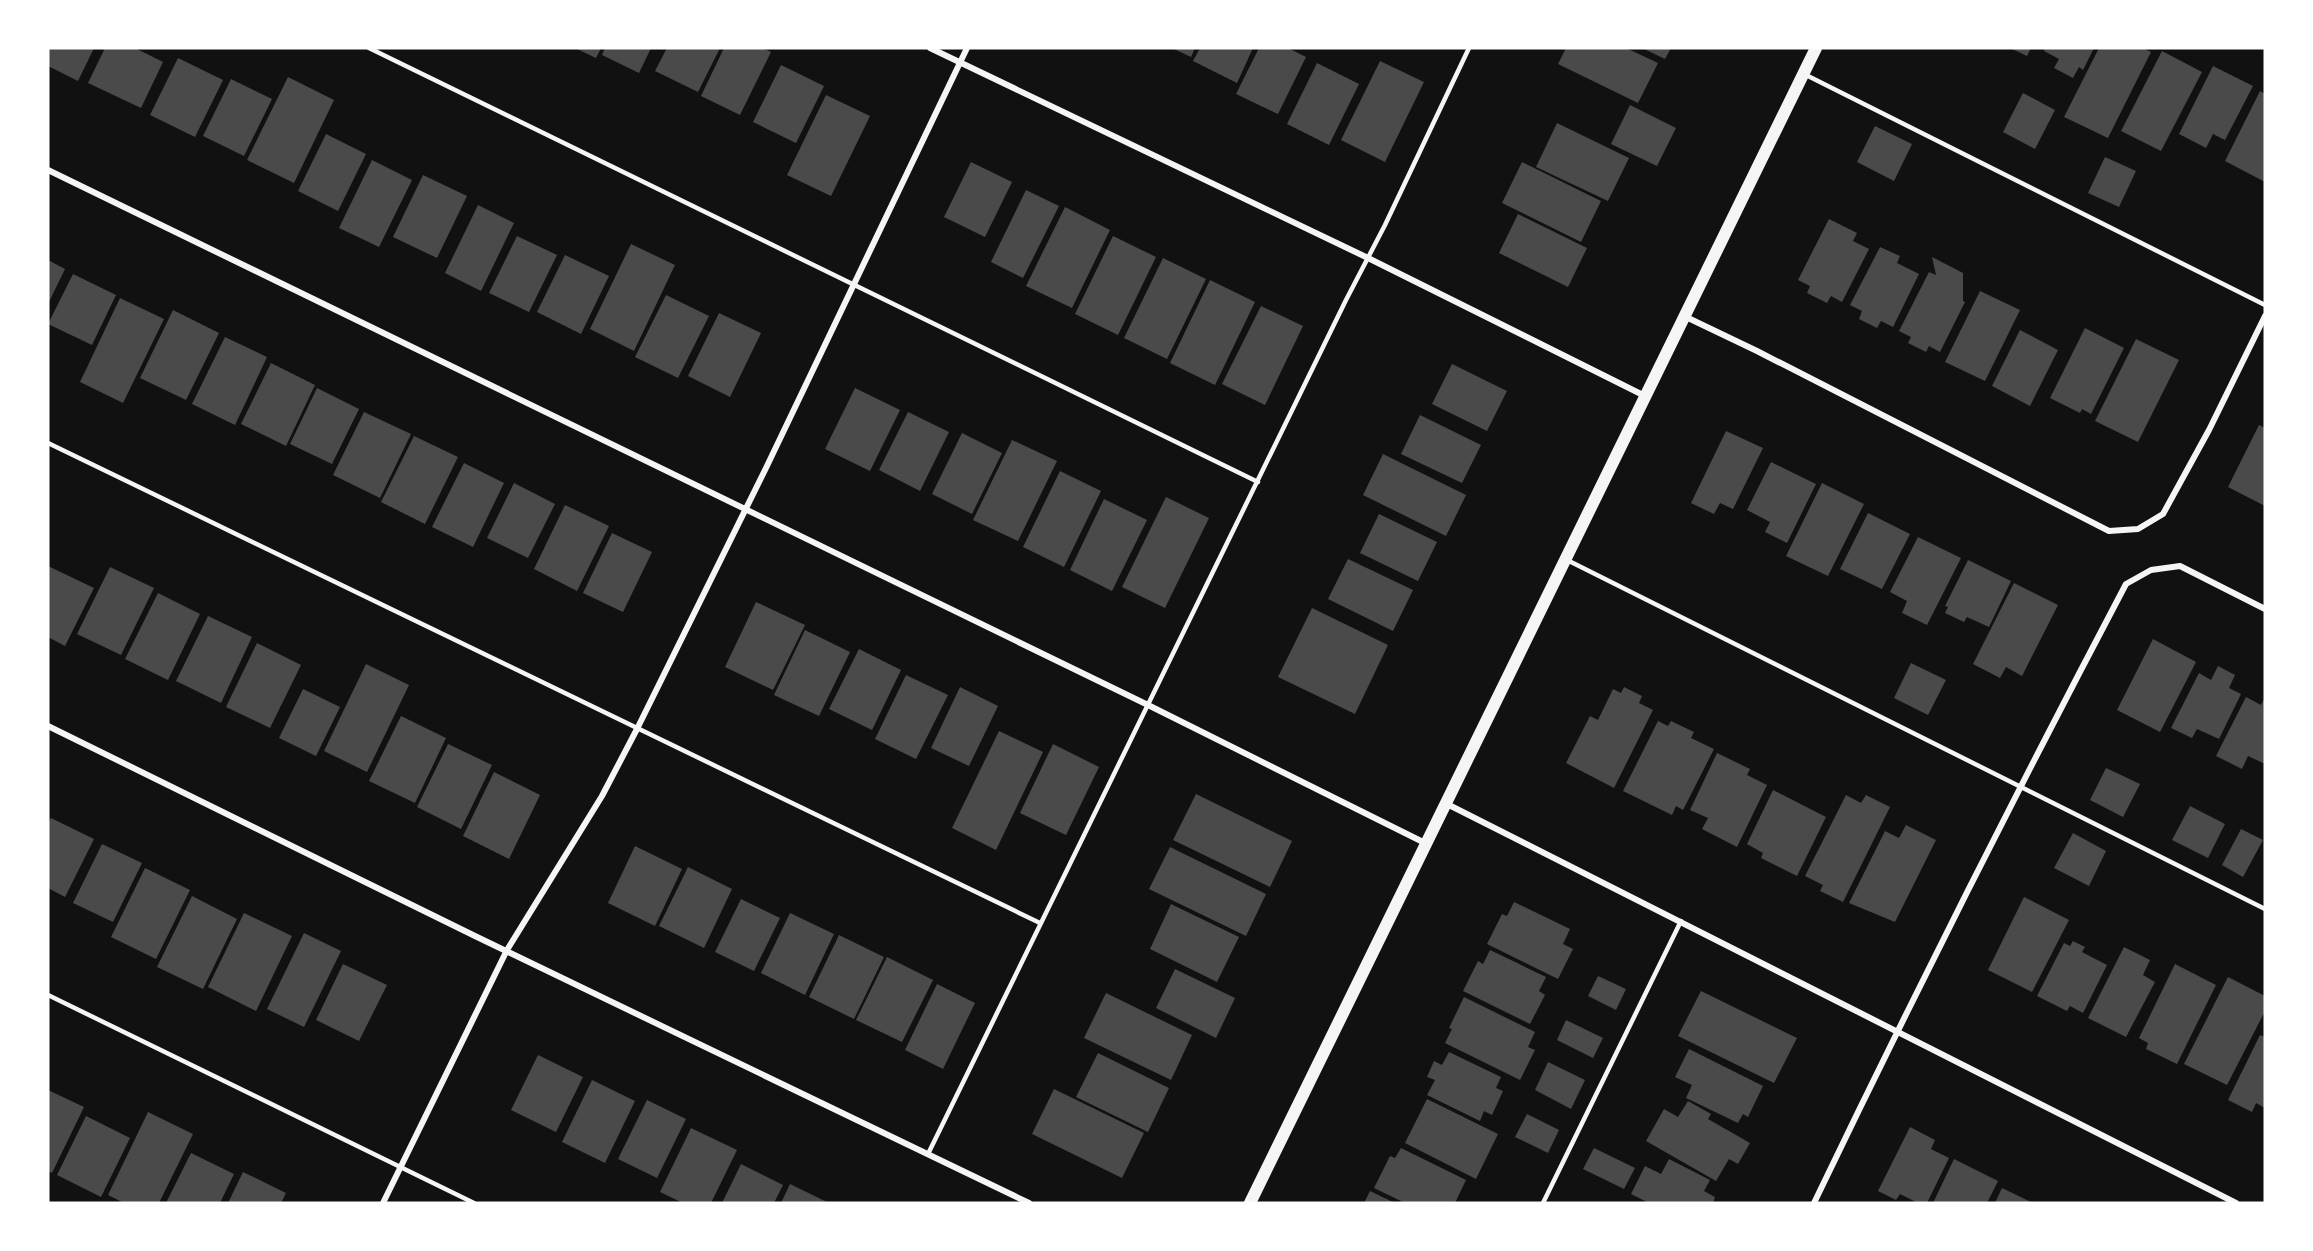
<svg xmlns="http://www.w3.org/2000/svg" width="2313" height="1251" viewBox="0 0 2313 1251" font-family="'PT Sans Narrow',sans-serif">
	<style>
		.building { fill: #4a4a4a }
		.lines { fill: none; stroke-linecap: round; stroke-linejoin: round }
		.service { stroke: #f5f5f5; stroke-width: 4.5 }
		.minor { stroke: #f5f5f5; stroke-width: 6 }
		.secondary { stroke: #f5f5f5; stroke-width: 12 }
	</style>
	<rect width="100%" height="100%" fill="#111"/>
	<!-- building -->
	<path class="building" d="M48,48h46l-16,33 -30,-15z
		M105,48h30l28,14 -22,46 -53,-25z
		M575,48h26l-5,10z
		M605,48h46l-12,25 -37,-18z
		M667,48h53l-22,44 -43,-21z
		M724,48h39l8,4 -31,63 -39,-19z
		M1172,48h23l-4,9z
		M1200,48h53l-16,35 -44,-22z
		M1259,48h29l18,9 -28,57 -42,-20z
		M1566,48h60l32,15 -20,40 -80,-39z
		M1642,48h29l-6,11z
		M2010,48h21l-4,8z
		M2045,48h49l-11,22 -4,-3 -6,11 -19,-10 5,-9 -15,-8z
		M2099,48h44l8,4 -43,86 -44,-21z
		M2162,51l40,21 -41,79 -40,-20z
		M178,58l45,22 -28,57 -45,-22z
		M1380,61l44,21 -39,80 -44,-22z
		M1317,63l42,21 -30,61 -42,-21z
		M781,65l43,21 -28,57 -43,-21z
		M2213,66l40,20 -28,54 -12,-6 -7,14 -27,-14z
		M288,77l46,23 -40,83 -47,-23z
		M231,79l41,20 -28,57 -41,-20z
		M2260,91l5,3v88l-40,-21z
		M2023,93l32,17 -20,39 -32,-17z
		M826,95l44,21 -39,80 -44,-21z
		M1630,105l46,23 -19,38 -46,-22z
		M1557,123l72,35 -21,43 -72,-34z
		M1875,126l37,18 -18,37 -37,-19z
		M326,134l40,20 -28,57 -40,-20z
		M2105,157l31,14 -17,36 -31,-14z
		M372,160l40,20 -33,67 -40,-19z
		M971,162l41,20 -27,55 -41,-20z
		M1522,162l79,39 -20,41 -79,-39z
		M423,175l44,21 -30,62 -44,-21z
		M1026,190l33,16 -36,72 -32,-16z
		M478,205l36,18 -33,68 -36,-18z
		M1065,207l45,23 -38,78 -46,-22z
		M1518,214l69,34 -19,39 -69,-34z
		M1829,219l28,14 -4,8 16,8 -27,53 -11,-6 -4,7 -20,-10 3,-7 -12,-6z
		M517,236l40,19 -28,57 -40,-19z
		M1113,236l43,21 -38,78 -43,-21z
		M631,244l44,21 -41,86 -44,-22z
		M1880,247l20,9 -3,7 22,11 -26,53 -12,-6 -4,7 -18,-9 3,-8 -12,-6z
		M565,255l44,21 -28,58 -44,-22z
		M1932,257l31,16v28l2,1 -25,50 -11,-6 -3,6 -18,-9 3,-6 -12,-6 30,-59 7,3z
		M1163,258l43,21 -39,80 -43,-21z
		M48,260l17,9 -17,35z
		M73,274l43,21 -24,50 -44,-21z
		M1210,280l45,22 -40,83 -45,-22z
		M1980,291l40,19 -35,71 -40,-19z
		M666,295l43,21 -31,62 -43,-21z
		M120,298l44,21 -41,84 -43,-21z
		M1261,306l42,20 -38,79 -43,-21z
		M173,310l46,23 -33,67 -46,-22z
		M719,313l42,20 -31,64 -42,-21z
		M2085,328l39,20 -33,66 -9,-5 -2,4 -30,-15z
		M2020,330l38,20 -28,56 -38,-20z
		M225,337l42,20 -32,68 -43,-21z
		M2136,339l43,21 -41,82 -43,-21z
		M271,363l44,22 -29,61 -45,-22z
		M1452,364l55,27 -20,40 -55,-27z
		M317,388l42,21 -27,55 -42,-20z
		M855,388l45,22 -30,61 -45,-22z
		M364,412l47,22 -31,64 -47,-23z
		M908,412l41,20 -29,59 -41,-21z
		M1420,415l61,30 -19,38 -61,-29z
		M2259,425l6,3v78l-37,-19z
		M1726,431l37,17 -30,61 -13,-6 -6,11 -23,-11z
		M962,433l40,20 -30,61 -40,-20z
		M414,436l44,21 -33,67 -44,-22z
		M1012,440l45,21 -39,80 -45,-21z
		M1383,454l83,41 -20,41 -83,-41z
		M1771,462l45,22 -29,59 -22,-11 5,-10 -23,-12z
		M464,463l40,20 -31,64 -41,-20z
		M1060,471l41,20 -37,76 -41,-20z
		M514,483l41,21 -27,54 -41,-20z
		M1822,483l42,21 -36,72 -42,-20z
		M1166,497l43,21 -44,90 -43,-21z
		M1104,499l43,21 -35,71 -42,-21z
		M565,505l44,21 -32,65 -43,-22z
		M1868,513l42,21 -28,55 -42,-20z
		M1379,514l58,28 -19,39 -58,-28z
		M612,533l40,19 -29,60 -40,-19z
		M1918,537l43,21 -34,67 -25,-12 5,-12 -17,-9z
		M1348,559l65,31 -20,41 -65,-32z
		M1968,560l43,21 -22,46 -22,-10 -3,5 -19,-9 3,-6 -3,-1z
		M48,566l46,22 -29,58 -17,-9z
		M110,567l44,21 -33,67 -44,-21z
		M2014,583l44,22 -36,71 -16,-9 -6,11 -27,-14z
		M158,593l42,21 -32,66 -43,-21z
		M756,602l49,23 -32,65 -48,-23z
		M1312,608l76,37 -33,69 -77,-37z
		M208,616l44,21 -31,66 -45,-22z
		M805,630l45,22 -31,64 -45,-21z
		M2153,639l43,23 -36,70 -43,-22z
		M257,643l44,22 -31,63 -44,-21z
		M859,649l42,21 -29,60 -43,-21z
		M1911,663l35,17 -18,35 -34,-17z
		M366,664l43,21 -42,87 -43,-21z
		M2218,666l17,9 -6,13 12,6 -22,45 -22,-10 -5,9 -21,-10 28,-55 12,7z
		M906,675l42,20 -32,64 -41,-20z
		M960,687l38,19 -29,60 -38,-18z
		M1624,687l18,9 -3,7 14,7 -39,78 -48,-25 24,-47 8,4 15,-31 8,4z
		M303,689l37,18 -24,49 -37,-18z
		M2246,697l15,8 4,-8v67l-17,-8 -6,13 -26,-13z
		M401,716l45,22 -31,65 -46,-22z
		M1658,721l10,5 3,-5 23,11 -3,6 23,11 -31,61 -7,-4 -4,9 -49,-24z
		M999,731l44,21 -47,98 -44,-22z
		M448,744l44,21 -31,64 -44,-22z
		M1053,744l46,23 -33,68 -46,-22z
		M1717,753l33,16 -3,6 20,10 -30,62 -35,-18 6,-11 -18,-8z
		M2106,768l34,16 -17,33 -33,-17z
		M494,772l46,23 -31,64 -46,-23z
		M1773,790l53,27 -29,59 -36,-18 2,-5 -16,-9z
		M1196,794l96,47 -22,46 -97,-47z
		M1846,795l15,8 5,-8 24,12 -47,95 -23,-11 3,-6 -18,-9z
		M2190,806l35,18 -17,34 -36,-18z
		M51,818l43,21 -29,58 -17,-9v-65z
		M1906,825l30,15 -41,82 -46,-19 36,-72 14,7z
		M2241,829l22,11 -20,37 -21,-12z
		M2073,833l33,18 -17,35 -35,-18z
		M102,844l40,19 -29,59 -40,-19z
		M635,846l47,23 -27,57 -47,-23z
		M1170,847l96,47 -20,42 -97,-47z
		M688,867l44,22 -28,59 -45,-22z
		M145,868l45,22 -34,69 -45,-22z
		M192,896l45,23 -34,70 -46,-22z
		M2024,897l45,23 -37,72 -44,-22z
		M741,899l39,19 -26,53 -39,-19z
		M1514,902l56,27 -7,15 10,5 -15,30 -71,-35 15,-30 5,2z
		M1171,904l68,33 -22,45 -67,-33z
		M244,913l48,23 -36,75 -48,-24z
		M790,913l44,21 -29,61 -44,-22z
		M304,933l37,18 -37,76 -37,-18z
		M839,935l45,22 -30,62 -45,-22z
		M2073,941l12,6 -3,5 25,13 -24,48 -13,-7 -3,5 -30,-15 27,-53 6,3z
		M2124,947l26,13 -7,15 12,7 -29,55 -38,-19z
		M1490,950l56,27 -7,14 6,4 -15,29 -67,-33 15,-30 5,3z
		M887,957l46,23 -31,62 -46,-22z
		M343,964l44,21 -28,56 -43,-21z
		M2175,964l41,21 -39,79 -31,-15 2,-6 -9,-5z
		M1175,969l60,29 -19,40 -60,-30z
		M1598,976l28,13 -10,21 -28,-14z
		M2228,977l37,19v15l-38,74 -43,-21z
		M937,984l38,19 -32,66 -38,-19z
		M1701,991l96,47 -23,45 -96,-47z
		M1106,993l86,42 -21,45 -87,-42z
		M1464,997l71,35 -7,15 7,3 -15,30 -75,-37 7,-14 -3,-1z
		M1566,1020l37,18 -10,20 -36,-18z
		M2260,1035l5,2v71l-9,-5 -4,9 -24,-12z
		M1689,1049l74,37 -15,31 -5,-3 -5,9 -52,-25 6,-13 -17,-8z
		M1449,1052l52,25 -5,11 7,3 -11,24 -8,-4 -4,10 -53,-26 8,-15 -8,-3 7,-16 8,4z
		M1098,1053l71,35 -21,44 -72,-35z
		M538,1055l45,22 -27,55 -45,-22z
		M1548,1062l37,18 -14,29 -36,-19z
		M592,1080l43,21 -30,62 -43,-21z
		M1054,1089l90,44 -22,45 -90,-44z
		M48,1090l36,17 -32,66 -4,-2z
		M1427,1099l71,35 -22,45 -71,-36z
		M647,1100l39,19 -29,59 -39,-19z
		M1688,1101l23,13 -3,5 42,24 -12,21 -9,-5 -13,22 -70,-40 18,-32 14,8z
		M148,1112l45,22 -34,69h-35l-16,-8z
		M1527,1114l32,16 -11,23 -33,-16z
		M86,1116l44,22 -29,59 -44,-22z
		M1910,1127l25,13 -4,9 18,9 -22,45h-9l-18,-9 -4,6 -18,-9z
		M691,1128l46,22 -26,53h-28l-23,-11z
		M1401,1148l65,32 -11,23h-50l-31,-15 16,-32 5,2z
		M1594,1148l41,20 -11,21 -41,-20z
		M191,1153l43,21 -14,29h-54z
		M1669,1159l41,21 -6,11 11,6 -2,6h-64l-18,-9 14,-28 16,8z
		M1954,1159l44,22 -11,22h-54z
		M741,1164l42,21 -9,18h-52z
		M243,1172l43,21 -5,10h-53z
		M790,1184l39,19h-48z
		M2002,1188l31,15h-38z
		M1370,1191l25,12h-31z"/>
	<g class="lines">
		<!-- service -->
		<path class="service" d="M369,48l889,434
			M1804,74l461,231
			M48,443l992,480
			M1567,560l698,349
			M48,995l426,208
			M928,1154l418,-854 39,-75 84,-177
			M1543,1203l138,-282"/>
		<!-- minor -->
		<path class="minor" d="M930,48l438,210 279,139
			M48,170l1100,535 279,139
			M1686,317l71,34 352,180 29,-2 25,-15 46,-84 56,-114
			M48,726l427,210 554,267
			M1447,804l789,399
			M383,1203l124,-253 95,-154 35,-67 129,-261 201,-420
			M1814,1203c100,-208 204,-414 312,-619l25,-14 29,-4 85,43"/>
		<!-- secondary -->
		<path class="secondary" d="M1250,1203l566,-1155"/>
	</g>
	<!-- border -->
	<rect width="2313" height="1251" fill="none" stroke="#ffffff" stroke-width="99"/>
</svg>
